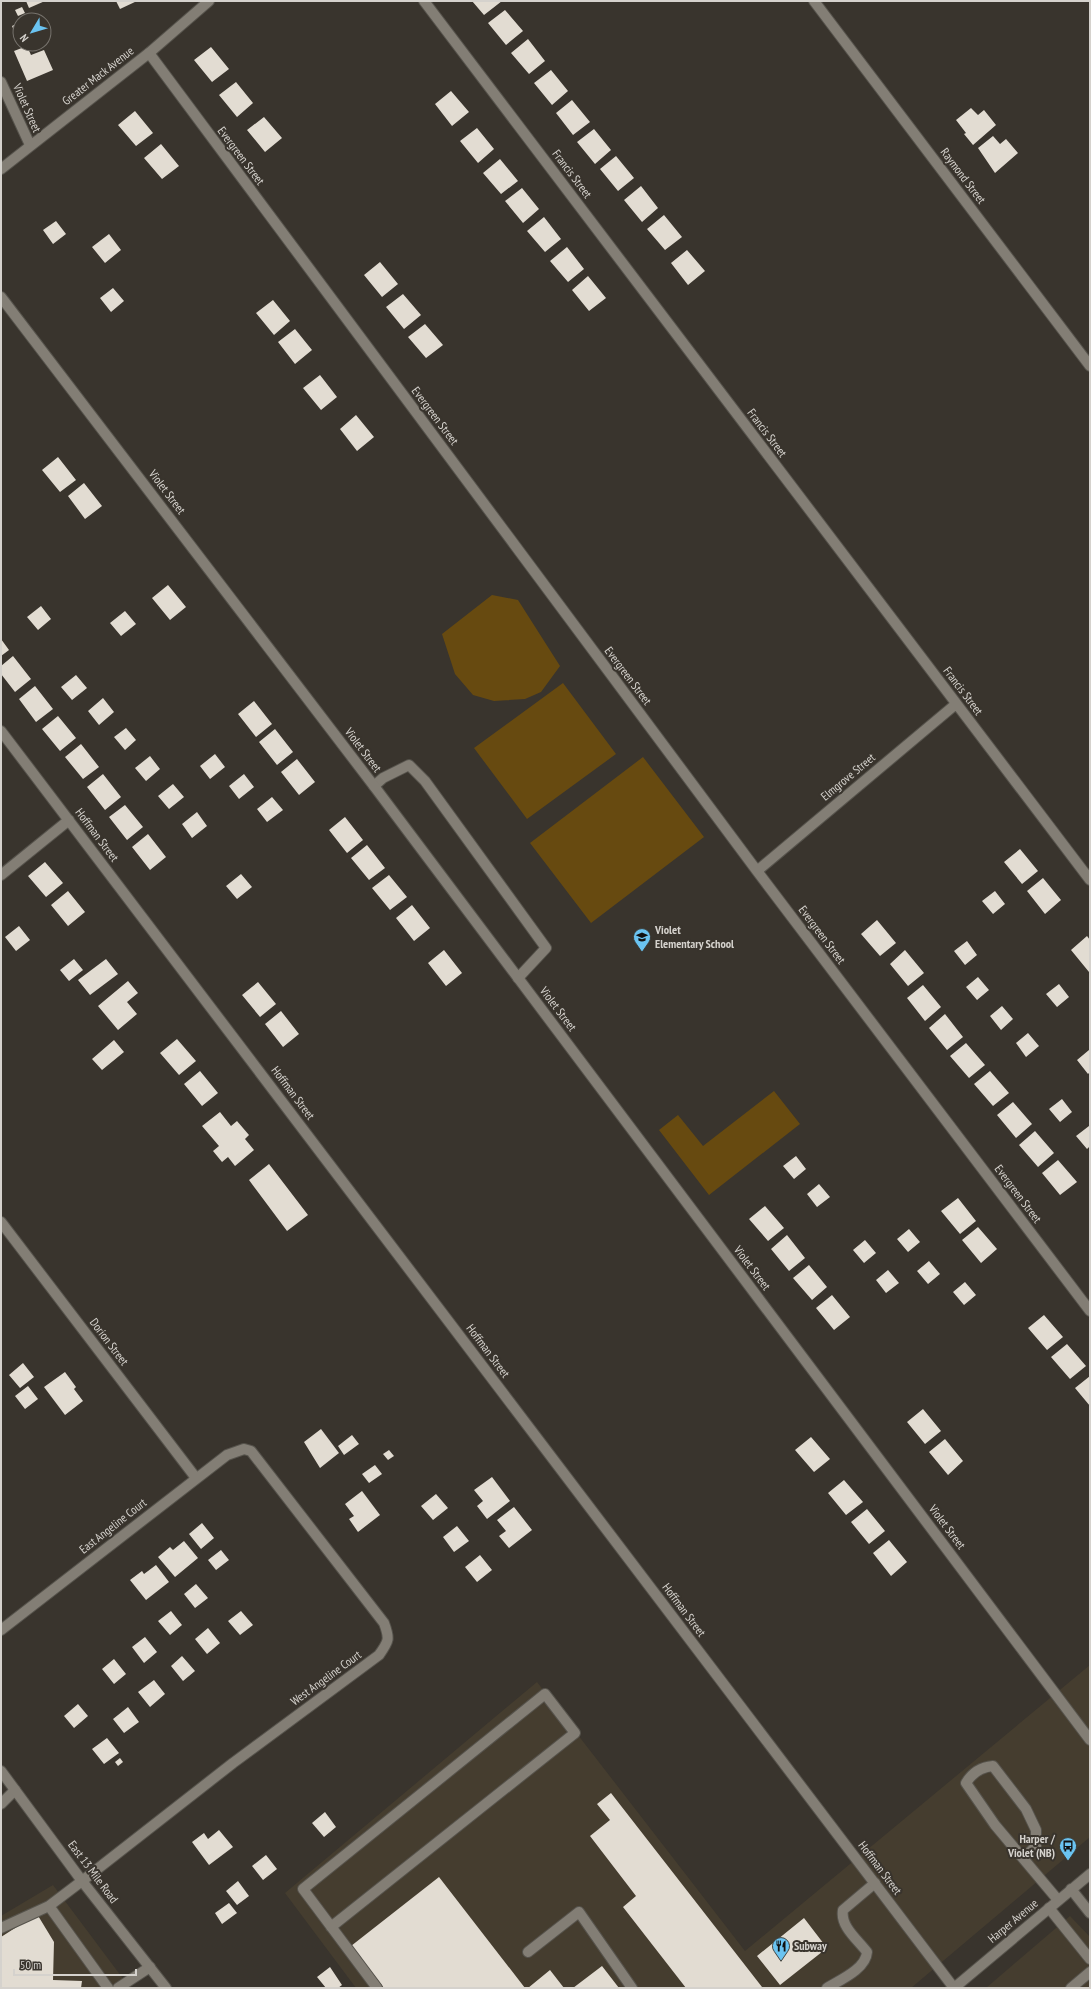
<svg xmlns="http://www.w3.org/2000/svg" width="1091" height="1989" viewBox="0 0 1091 1989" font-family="'PT Sans Narrow',sans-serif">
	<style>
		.built { fill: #453d2f }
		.green { fill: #674a10 }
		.building { fill: #e2dcd2 }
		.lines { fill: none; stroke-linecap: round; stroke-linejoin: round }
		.lane-casing { stroke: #56534c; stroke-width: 12 }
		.street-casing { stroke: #56534c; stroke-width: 12 }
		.secondary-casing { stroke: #56534c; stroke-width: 12 }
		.lane { stroke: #837e75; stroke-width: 10 }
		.street { stroke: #837e75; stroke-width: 10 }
		.secondary { stroke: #837e75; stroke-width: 10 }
		.labels { text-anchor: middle; stroke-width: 4; stroke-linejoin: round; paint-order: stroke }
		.street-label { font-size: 12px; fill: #d5d2cd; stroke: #39342d }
		.poi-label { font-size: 12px; font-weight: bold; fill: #d5d2cd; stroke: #39342d; text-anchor: start }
	</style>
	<rect width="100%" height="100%" fill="#39342d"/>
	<!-- built -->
	<path class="built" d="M1090,1665v172l-179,151h-555l-71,-95 252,-211 208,269z
		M53,1885l77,103h-129v-72z
		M1070,1916l20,21v51h-104z"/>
	<!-- green -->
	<path class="green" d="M492,595l26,5 42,66 -19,26 -16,7 -31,2 -21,-6 -18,-21 -13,-40z
		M563,683l53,71 -89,65 -53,-71z
		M643,757l61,80 -113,86 -61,-80z
		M774,1091l26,33 -91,71 -50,-65 19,-15 25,31z"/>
	<!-- building -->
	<path class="building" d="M26,1h19l-16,7z
		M116,1h21l-17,8z
		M472,1h30l-18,14z
		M22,7l3,6 -7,3 -3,-6z
		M505,10l18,21 -17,14 -18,-22z
		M20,22v23l-8,-19z
		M528,39l17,22 -16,13 -18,-21z
		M27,46l4,9 13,-5 9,20 -26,11 -13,-30z
		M211,47l18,22 -17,13 -18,-22z
		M551,70l17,21 -16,14 -18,-22z
		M236,82l17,21 -16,14 -18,-22z
		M451,91l18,21 -17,14 -17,-22z
		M572,100l18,22 -17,13 -17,-22z
		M971,108l7,7 6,-5 12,15 -23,20 -9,-11 2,-1 -10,-13z
		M135,111l18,22 -17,13 -18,-21z
		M264,117l18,21 -17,14 -18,-22z
		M477,128l17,21 -16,14 -18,-22z
		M594,129l17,21 -16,14 -18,-22z
		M993,136l7,8 6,-5 12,14 -23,20 -17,-25z
		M161,144l18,22 -17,13 -18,-21z
		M616,156l18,22 -16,13 -18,-22z
		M500,159l18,22 -17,13 -18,-21z
		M641,186l17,22 -16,14 -18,-22z
		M522,188l17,21 -16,14 -18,-22z
		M664,215l18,22 -17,13 -18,-21z
		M544,217l17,22 -16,13 -18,-21z
		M56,221l10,13 -13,10 -10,-14z
		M109,234l12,16 -16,13 -13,-16z
		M567,247l17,22 -16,13 -18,-21z
		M687,250l18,21 -17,14 -17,-22z
		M380,262l18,22 -16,13 -18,-22z
		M588,276l18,22 -17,13 -17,-21z
		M113,288l11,13 -13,11 -11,-14z
		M403,294l18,21 -17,14 -18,-22z
		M273,300l17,21 -16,14 -18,-22z
		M425,324l18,21 -17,13 -18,-21z
		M295,329l17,21 -17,14 -17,-22z
		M320,375l17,22 -16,13 -18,-22z
		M356,415l18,22 -17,14 -17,-22z
		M58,457l18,23 -16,12 -18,-22z
		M84,483l18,23 -17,13 -17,-23z
		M168,585l18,22 -16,13 -18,-22z
		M41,606l10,13 -13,11 -11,-13z
		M125,611l11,13 -15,12 -11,-13z
		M1,639l8,11 -8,6z
		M13,656l18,23 -16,13 -14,-18v-8z
		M76,675l11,13 -15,12 -11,-13z
		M35,686l18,23 -17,13 -17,-23z
		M103,698l11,14 -15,13 -11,-14z
		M254,701l18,23 -16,13 -18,-23z
		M58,716l18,22 -16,13 -18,-22z
		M126,728l10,12 -11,10 -11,-13z
		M275,729l18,23 -16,13 -18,-23z
		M81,744l18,23 -16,12 -18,-22z
		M215,754l10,13 -15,12 -10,-13z
		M150,756l10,13 -14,12 -11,-13z
		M297,759l18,23 -16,13 -18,-23z
		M103,774l18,23 -16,13 -18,-23z
		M244,774l10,13 -15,12 -10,-13z
		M173,784l11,13 -15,12 -11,-13z
		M272,797l11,13 -16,12 -10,-13z
		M125,805l18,22 -16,13 -18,-23z
		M197,812l10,14 -15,12 -10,-14z
		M345,817l18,23 -16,13 -18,-23z
		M148,834l18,23 -16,13 -18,-23z
		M367,845l18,23 -16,12 -18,-22z
		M1020,849l18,22 -16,13 -18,-22z
		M45,862l18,21 -17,14 -18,-21z
		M241,874l11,13 -15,12 -11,-13z
		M389,875l18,22 -17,13 -18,-22z
		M1043,878l18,22 -16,14 -18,-23z
		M68,891l17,21 -17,14 -17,-21z
		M995,891l10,13 -12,10 -11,-13z
		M412,905l18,23 -16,13 -18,-23z
		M877,920l19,23 -16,13 -19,-22z
		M19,926l11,14 -14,11 -11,-14z
		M1087,936l3,4 -1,32 -18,-22z
		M967,941l10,14 -12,10 -11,-14z
		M444,950l18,23 -16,13 -18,-23z
		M905,950l19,23 -16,13 -18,-22z
		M74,959l9,11 -14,11 -9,-11z
		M106,959l12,15 -28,21 -12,-15z
		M978,977l11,13 -12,10 -11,-13z
		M128,981l10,12 -11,9 10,12 -19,16 -20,-24z
		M258,982l18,22 -16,13 -18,-22z
		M1059,984l10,13 -12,10 -11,-13z
		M923,985l18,22 -16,14 -18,-23z
		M1002,1006l11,13 -12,11 -11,-14z
		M281,1011l18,23 -16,13 -18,-23z
		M945,1014l18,23 -16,13 -18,-22z
		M1028,1033l11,13 -13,11 -10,-14z
		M177,1039l19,22 -17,14 -19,-22z
		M114,1040l10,12 -22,18 -10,-11z
		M966,1043l19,22 -16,13 -19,-22z
		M1089,1050l1,22 -2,2 -11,-14z
		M200,1071l18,22 -16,13 -18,-22z
		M990,1071l19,22 -16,13 -19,-22z
		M1062,1099l10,13 -12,10 -11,-13z
		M1013,1102l19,22 -16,14 -19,-23z
		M220,1112l11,14 6,-5 12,14 -4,4 9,11 -19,16 -7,-9 -6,5 -9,-11 6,-5 -17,-20z
		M1089,1126l1,20 -3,3 -11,-13z
		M1035,1131l19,22 -16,14 -19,-22z
		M796,1156l10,13 -12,10 -11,-13z
		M1058,1160l19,22 -17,13 -18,-22z
		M269,1164l39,51 -21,16 -38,-51z
		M819,1184l11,13 -13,10 -10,-13z
		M958,1198l18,23 -16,13 -19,-23z
		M765,1206l19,22 -16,13 -19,-22z
		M978,1227l19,22 -16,14 -19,-23z
		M909,1229l11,13 -12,10 -11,-13z
		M787,1235l18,23 -16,13 -18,-22z
		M865,1240l11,13 -12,10 -11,-13z
		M929,1261l11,13 -12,10 -11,-13z
		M809,1265l18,22 -15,13 -19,-22z
		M888,1270l11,13 -13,10 -10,-13z
		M965,1282l11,13 -12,10 -11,-13z
		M832,1295l18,22 -16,13 -18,-22z
		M1044,1315l19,22 -16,13 -19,-22z
		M1067,1344l19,22 -16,13 -19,-22z
		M23,1363l11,14 -14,11 -11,-13z
		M65,1372l11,15 -2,2 9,12 -18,14 -21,-28z
		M1090,1376v30l-15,-18z
		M28,1386l10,13 -13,10 -10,-13z
		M923,1409l18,22 -16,13 -18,-22z
		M321,1429l18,24 -19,15 -16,-26z
		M352,1435l7,9 -15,11 -6,-9z
		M811,1437l19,22 -16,13 -19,-22z
		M945,1439l18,22 -15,14 -19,-23z
		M389,1450l5,6 -6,4 -5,-6z
		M375,1465l7,9 -13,9 -7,-9z
		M492,1477l18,24 -23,18 -10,-13 6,-5 -9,-11z
		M844,1480l19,22 -17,13 -18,-22z
		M362,1491l18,24 -22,17 -9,-13 5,-3 -9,-12z
		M436,1494l12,14 -15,12 -12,-14z
		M514,1507l18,23 -23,18 -10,-12 7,-5 -9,-11z
		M867,1509l18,22 -16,13 -18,-22z
		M202,1523l12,15 -13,11 -12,-15z
		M457,1526l12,15 -15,11 -11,-15z
		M889,1540l18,22 -16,14 -18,-23z
		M184,1541l14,17 -23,19 -17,-20 12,-10 3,3z
		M221,1550l8,10 -13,10 -8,-10z
		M480,1555l12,15 -15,12 -12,-15z
		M156,1565l13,17 -23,18 -16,-20 12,-9 2,3z
		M196,1584l12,14 -13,10 -11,-14z
		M171,1611l11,14 -12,10 -12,-14z
		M241,1611l12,14 -13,10 -12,-14z
		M208,1628l12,15 -13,11 -12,-15z
		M145,1637l12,15 -13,11 -12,-16z
		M182,1656l13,15 -12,10 -12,-15z
		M114,1659l12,15 -12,10 -12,-15z
		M154,1680l11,14 -15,13 -12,-15z
		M78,1704l10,12 -14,12 -10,-12z
		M128,1707l11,15 -15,11 -11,-14z
		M107,1738l12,15 -15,11 -12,-15z
		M120,1758l3,4 -5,4 -3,-4z
		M611,1793l151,194 -2,1h-74l-63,-81 13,-11 -46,-60 20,-16 -13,-16z
		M325,1812l11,15 -12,10 -12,-14z
		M219,1830l14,17 -24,18 -17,-23 12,-9 4,6z
		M266,1855l11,14 -14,11 -11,-14z
		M439,1877l86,111h-141l-33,-42z
		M238,1881l11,15 -12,9 -11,-14z
		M229,1903l8,10 -15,11 -7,-11z
		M37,1914l17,28 -1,38 29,1 -1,7h-80v-51z
		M804,1918l23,30 -47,37 -23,-29z
		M602,1966l17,22h-46z
		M330,1967l12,18 -4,3h-12l-9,-11z
		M550,1970l14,18h-36z"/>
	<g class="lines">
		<!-- lane casing -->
		<g class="lane-casing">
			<path id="lane" d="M374,786l9,-8 26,-13 16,16 121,167 -28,30
				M1024,1858l12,-12v-16l-10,-21 -33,-43c-12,1 -21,7 -27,17l29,42 63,75
				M1071,1889l19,24
				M49,1906l59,82
				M1049,1908l41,51
				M331,1927l244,-194 -30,-39 -242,195 74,99
				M1,1928l48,-22 33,-25
				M528,1952l51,-40 53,76
				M118,1988l32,-21
				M827,1988c13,-8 39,-19 40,-36 -10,-13 -27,-26 -24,-42l32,-27
				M1071,1988l19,-16"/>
		</g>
		<!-- street casing -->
		<g class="street-casing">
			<path id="street" d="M424,1l666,879
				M814,1l276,365
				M149,53l608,818 333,440
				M1,82l29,63
				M1,297l373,489 716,954
				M1,731l953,1257
				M757,871l199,-167
				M1,875l68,-55
				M1,1222l195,256
				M1,1630l226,-175 17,-6 7,2 133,172c6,16 5,18 -5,32l-146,108 -151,118
				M1,1804l14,-14"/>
		</g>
		<!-- secondary casing -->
		<g class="secondary-casing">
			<path id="secondary" d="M1,169l148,-116 60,-52
				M1,1771l81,110 84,107
				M954,1988l136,-114"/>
		</g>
		<!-- lane -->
		<use href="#lane" class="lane"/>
		<!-- street -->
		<use href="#street" class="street"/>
		<!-- secondary -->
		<use href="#secondary" class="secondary"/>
	</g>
	<!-- icons -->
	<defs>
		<g id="school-pin" transform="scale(0.9)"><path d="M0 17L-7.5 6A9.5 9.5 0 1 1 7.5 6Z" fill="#6ac3f1" stroke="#39342d"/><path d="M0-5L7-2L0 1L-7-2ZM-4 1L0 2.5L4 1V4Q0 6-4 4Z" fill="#111"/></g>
		<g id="bus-pin" transform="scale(0.9)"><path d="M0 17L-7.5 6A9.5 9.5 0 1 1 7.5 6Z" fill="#6ac3f1" stroke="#39342d"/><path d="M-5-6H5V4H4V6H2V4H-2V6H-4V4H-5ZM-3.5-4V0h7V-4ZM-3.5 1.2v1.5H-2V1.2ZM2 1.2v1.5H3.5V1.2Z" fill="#111"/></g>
		<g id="restaurant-pin" transform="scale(0.9)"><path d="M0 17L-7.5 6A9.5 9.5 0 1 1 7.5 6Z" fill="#6ac3f1" stroke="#39342d"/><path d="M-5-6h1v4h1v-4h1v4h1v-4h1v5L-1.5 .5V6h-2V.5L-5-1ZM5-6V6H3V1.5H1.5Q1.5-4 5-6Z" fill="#111"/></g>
	</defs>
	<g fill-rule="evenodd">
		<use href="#school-pin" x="642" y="937"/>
		<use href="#bus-pin" x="1068" y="1846"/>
		<use href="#restaurant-pin" x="781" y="1946"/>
	</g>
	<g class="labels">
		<!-- street labels -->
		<g class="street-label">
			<text transform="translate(98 76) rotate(-38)" y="4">Greater Mack Avenue</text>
			<text transform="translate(27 108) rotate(66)" y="4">Violet Street</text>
			<text transform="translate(241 156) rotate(53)" y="4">Evergreen Street</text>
			<text transform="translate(572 174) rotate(53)" y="4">Francis Street</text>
			<text transform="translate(963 176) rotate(53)" y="4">Raymond Street</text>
			<text transform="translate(435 416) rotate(53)" y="4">Evergreen Street</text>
			<text transform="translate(767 433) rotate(53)" y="4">Francis Street</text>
			<text transform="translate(167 492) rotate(53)" y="4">Violet Street</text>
			<text transform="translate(628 676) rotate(53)" y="4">Evergreen Street</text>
			<text transform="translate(963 691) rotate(53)" y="4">Francis Street</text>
			<text transform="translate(363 750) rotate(53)" y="4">Violet Street</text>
			<text transform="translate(848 777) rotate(-40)" y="4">Elmgrove Street</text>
			<text transform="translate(97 835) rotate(53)" y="4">Hoffman Street</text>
			<text transform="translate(822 935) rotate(53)" y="4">Evergreen Street</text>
			<text transform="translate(558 1009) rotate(53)" y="4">Violet Street</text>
			<text transform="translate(293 1093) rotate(53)" y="4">Hoffman Street</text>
			<text transform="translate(1018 1194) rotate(53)" y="4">Evergreen Street</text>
			<text transform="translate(752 1268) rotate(53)" y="4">Violet Street</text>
			<text transform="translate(109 1342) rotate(53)" y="4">Dorion Street</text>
			<text transform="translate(488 1351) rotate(53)" y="4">Hoffman Street</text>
			<text transform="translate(113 1526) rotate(-38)" y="4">East Angeline Court</text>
			<text transform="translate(947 1527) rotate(53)" y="4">Violet Street</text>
			<text transform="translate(684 1610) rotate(53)" y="4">Hoffman Street</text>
			<text transform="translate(326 1678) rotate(-36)" y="4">West Angeline Court</text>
			<text transform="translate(880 1868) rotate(53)" y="4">Hoffman Street</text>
			<text transform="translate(93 1872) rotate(53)" y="4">East 13 Mile Road</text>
			<text transform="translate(1013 1921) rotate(-40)" y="4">Harper Avenue</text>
		</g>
		<!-- poi labels -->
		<g class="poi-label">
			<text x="655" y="934">Violet<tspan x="655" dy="14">Elementary School</tspan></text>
			<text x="1055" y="1843" text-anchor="end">Harper /<tspan x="1055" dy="14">Violet (NB)</tspan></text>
			<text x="794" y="1950">Subway</text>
		</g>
	</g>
	<!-- border -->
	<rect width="1091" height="1989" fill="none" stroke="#d5d2cd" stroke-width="4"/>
	<!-- north arrow -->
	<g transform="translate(32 32) rotate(232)"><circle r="19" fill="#39342d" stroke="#77736d"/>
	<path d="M0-3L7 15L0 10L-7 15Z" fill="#6ac3f1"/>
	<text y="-6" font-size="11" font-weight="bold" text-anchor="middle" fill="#d5d2cd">N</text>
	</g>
	<!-- scale -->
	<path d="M14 1969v6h122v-6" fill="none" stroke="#d5d2cd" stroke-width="2"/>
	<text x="20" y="1969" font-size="12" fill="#d5d2cd" stroke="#39342d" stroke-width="3" paint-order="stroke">50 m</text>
</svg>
